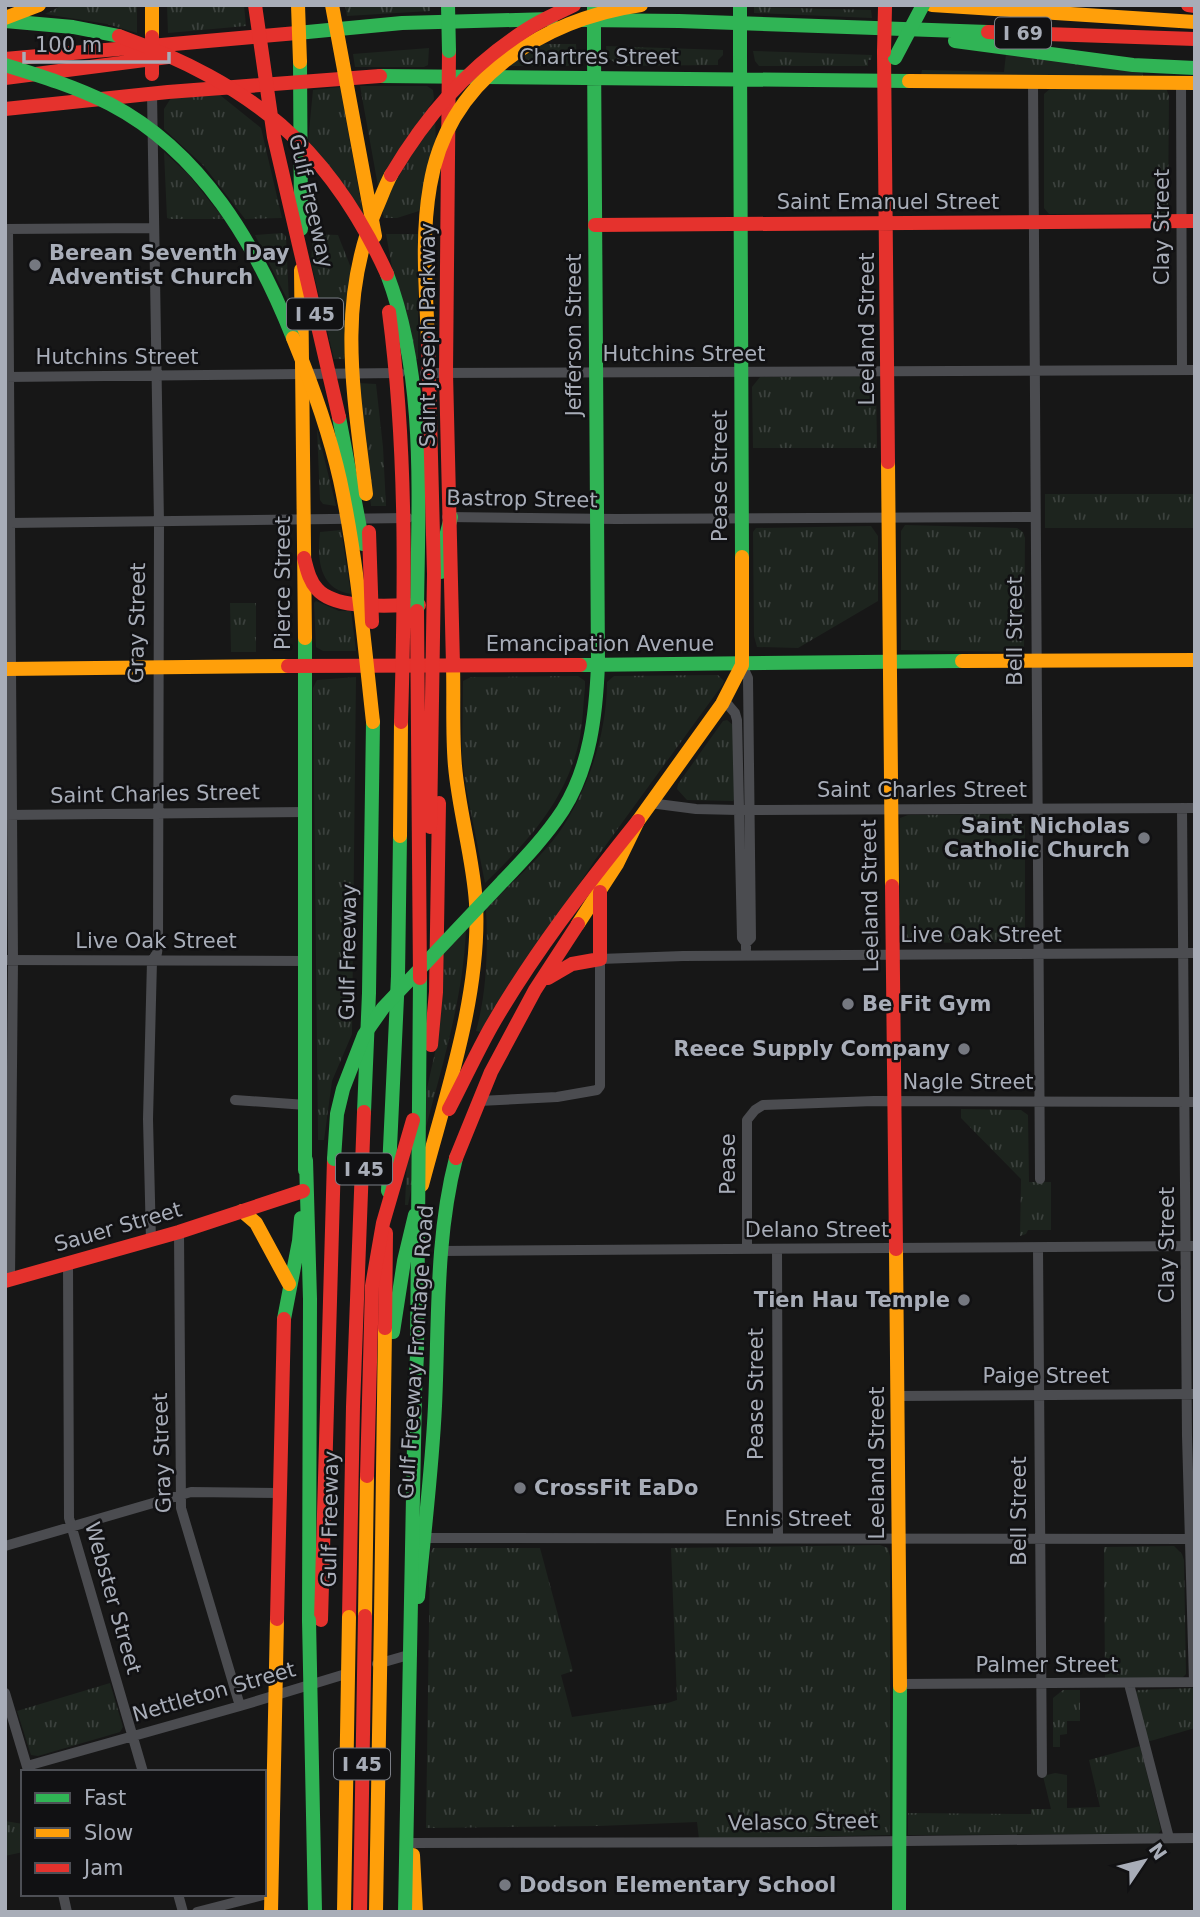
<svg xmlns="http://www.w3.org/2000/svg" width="1200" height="1917" viewBox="0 0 1200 1917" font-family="'DejaVu Sans',sans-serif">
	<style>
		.grass { fill: url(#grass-tufts) }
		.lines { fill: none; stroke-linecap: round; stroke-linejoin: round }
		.street { stroke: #4b4c50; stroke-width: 10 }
		.fast { stroke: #30b455; stroke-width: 14 }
		.slow { stroke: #ff9f0a; stroke-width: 14 }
		.jam { stroke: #e5322d; stroke-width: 14 }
		.fast-bridge { stroke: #30b455; stroke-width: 14 }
		.slow-bridge { stroke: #ff9f0a; stroke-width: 14 }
		.jam-bridge { stroke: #e5322d; stroke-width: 14 }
		.poi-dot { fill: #757880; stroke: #111113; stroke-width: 2.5 }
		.labels { text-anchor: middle; stroke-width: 5; stroke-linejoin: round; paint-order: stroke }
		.shield { fill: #111113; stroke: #7b7e86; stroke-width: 2 }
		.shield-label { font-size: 19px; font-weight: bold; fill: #a8adb8 }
		.street-label { font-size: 21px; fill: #a8adb8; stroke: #111113 }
		.poi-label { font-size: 21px; font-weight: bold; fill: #a8adb8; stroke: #111113; text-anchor: start }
	</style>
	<defs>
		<pattern id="grass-tufts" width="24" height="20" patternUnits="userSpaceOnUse" patternTransform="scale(1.75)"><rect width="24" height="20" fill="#1d241e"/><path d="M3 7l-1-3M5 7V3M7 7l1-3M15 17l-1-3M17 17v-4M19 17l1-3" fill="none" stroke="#3b413d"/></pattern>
	</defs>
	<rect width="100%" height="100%" fill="#171717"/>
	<!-- grass -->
	<path class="grass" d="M63,5h74v28l-30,-9 -62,-10z
		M167,5h77l2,21 -78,7z
		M345,5h85v6l-83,5z
		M754,7l117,3 1,8 -118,-5z
		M535,44h41l1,16 -9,6h-61z
		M606,46l117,4v5l-5,5v5l-102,1v-3l-9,-5z
		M429,48l-1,17 -4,2h-69l-2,-13z
		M753,51l119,4 -1,5h-3v6h-109l-4,-5z
		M1006,54l137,17v6l-222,-2 1,-5 82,2z
		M360,86h67l6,4 1,9 -56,87z
		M340,87l24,132 -13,2 -43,-79 5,-52z
		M1051,88h115l3,8 -1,117 -119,1 -5,-6v-114z
		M220,95l41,33 21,90 -37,1 -41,-53 -40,-37v-20l7,-11z
		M435,116l1,30 -17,65 -22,7h-13l-3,-12z
		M164,152l24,22 36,45h-54l-3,-1z
		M282,233l4,3 3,67 -34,-68z
		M313,234l25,1 13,33 -7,91h-10l-23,-97z
		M386,234h32v125h-14l-8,-70z
		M868,376l5,1 3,6 1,65h-124l-1,-61 8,-10z
		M357,383l19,1 7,63 3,59h-15z
		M317,429l19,77 -13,-2 -3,-4z
		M1045,494h150v34h-150z
		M905,525l112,3 6,4 2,6 -1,110 -6,4 -117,-2v-119z
		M871,526l7,10v65l-80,47 -41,-1 -3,-11 -1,-104 3,-4z
		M341,530l10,64c-32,-5 -34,-35 -31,-62z
		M316,601l23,10h12l5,40h-33l-7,-4 -2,-44z
		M230,603h26v49h-25z
		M718,675l6,6 -1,3 -128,176 -113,172 -6,-1c11,-39 12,-83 10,-123 25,-25 59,-53 78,-83 26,-41 43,-94 43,-143l7,-6z
		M578,676l7,5v7c-2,17 -2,36 -6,54 -14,60 -51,99 -94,141l-19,-95 -4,-33 1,-74 8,-4z
		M356,677l-4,357 -20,47 -8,59h-6l-5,-452 4,-8z
		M727,720l6,5 3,72 -3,4 -46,-1 -10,-11 1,-5 45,-63z
		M1015,814l8,5 2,6v111l-9,6 -111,1 -5,-5v-120l8,-3z
		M466,929c-4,95 -41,183 -58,276h-3l2,-47 16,-52 13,-58 5,-92z
		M961,1109l60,1 7,5 1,67h22v48h-23l-2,4 -6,2 1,-57 -60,-61z
		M880,1545l8,3 2,8v279l-191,4 -2,-17 -98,4 -173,2 4,-274 3,-6h107l33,123 -12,4 11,42 96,-14 9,-3 -6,-152z
		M1174,1546l8,8 2,6 2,114 -3,3 -78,4 -1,-134z
		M110,1683l13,44 -3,5 -82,24 -7,-1 -14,-44z
		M1195,1688v40l-48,14 -11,-50 2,-2z
		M1063,1690h17v31h-13v13l-7,1v12h-7v-49z
		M1140,1746l21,84 -3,4 -250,1v-22l123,1v-5h20l-8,-33 12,-3 12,2v33l33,-1 -11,-47z
		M5,1821l18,3v28l-18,4z"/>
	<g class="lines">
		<!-- street -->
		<path class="street" d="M1033,82l7,1097
			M1181,83l1,287
			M5,229l149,-1
			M8,229l5,731 -3,320
			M425,373l770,-3
			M5,377l395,-4
			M447,517l169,2 419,-2
			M9,523l399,-5
			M742,665l6,13 3,260 -5,5
			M724,700l11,13 2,7 5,218 4,5v6
			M650,803l46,6 42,1 457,-2
			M1182,808l5,628 7,246
			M5,815l300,-3
			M5,960l301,1
			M235,1100l71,5
			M479,1101l78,-4 40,-7 3,-4v-127l83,-3 512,-3
			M179,1232l2,276 59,198
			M151,1240l-3,-121 4,-158 5,-8 1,-8 1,-422 -7,-430
			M1038,1248l4,525
			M747,1249v-129l8,-10 8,-5 111,-4 321,1
			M777,1249l1,289
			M440,1251l755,-5
			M68,1264l1,254 74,254
			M897,1396l298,-2
			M423,1538l771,1
			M5,1546l186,-54 87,1
			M377,1664l35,-10
			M900,1684l295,-2
			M1129,1684l40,154
			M5,1693l23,77
			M27,1766l213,-60 109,-33
			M411,1843l406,-1 378,-4
			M63,1894l4,18
			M178,1894l5,18
			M197,1912l74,-19"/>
		<!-- fast -->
		<path class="fast" d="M583,20l96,1 309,11
			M5,21l68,6 46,9
			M297,33l105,-10 149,-4
			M955,41l178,24 62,3
			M594,51l4,613
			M740,53l2,504
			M300,62l1,167
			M380,76l529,5
			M441,572v-16l10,-39
			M305,638v532
			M580,665l382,-4
			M503,881c21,-22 43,-45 60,-71 27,-43 33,-95 35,-146
			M364,1112l5,-119 4,-271
			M306,1160l4,139 -1,321
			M388,1191l10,-215 2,-140
			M284,1319l15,-78 2,-23
			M393,1332l11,-71 11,-46
			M415,1393l2,-38
			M418,1597c6,-63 14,-127 17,-191 4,-83 0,-167 21,-248
			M899,1912l1,-226"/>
		<!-- slow -->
		<path class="slow" d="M152,5v32
			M932,5l263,17
			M5,18l34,-13
			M909,81l286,2
			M301,270l4,368
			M888,462l4,424
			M962,661l233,-1
			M5,669l283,-3
			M400,836l1,-114
			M578,924l39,-60 21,-43 84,-117 20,-39v-108
			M422,1185c23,-88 59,-190 54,-282 -3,-46 -17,-91 -21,-137 -3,-33 -1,-67 -2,-101
			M242,1211l14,12 33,61
			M896,1249l4,437
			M365,1616l2,-140
			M381,1617l4,-289
			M413,1855l3,57
			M271,1912l6,-293"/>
		<!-- jam -->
		<path class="jam" d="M1188,5l7,1
			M988,32l207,7
			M449,51l-3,322 7,292
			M884,52l4,410
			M5,59l292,-26
			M5,78l163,-21
			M5,109l163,-17 212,-16
			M595,225l600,-4
			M304,558c3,11 5,22 13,31 19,22 75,16 102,16
			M288,666l292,-1
			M892,886l4,363
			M548,978l24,-14 28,-5v-67
			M431,1045l5,-53 3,-189
			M449,1109c14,-27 27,-55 42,-82 42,-73 94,-140 147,-206
			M456,1158l35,-86 44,-82 43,-66
			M5,1281l174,-49 124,-41
			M385,1328l1,-95
			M349,1617l4,-210 11,-295
			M277,1619l7,-300
			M321,1620l13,-461"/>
		<!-- fast-bridge -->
		<path class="fast-bridge" d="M448,5l1,46
			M740,5v48
			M594,7v44
			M895,58l28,-53
			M5,65c36,11 71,22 105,39 92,48 146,141 183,234
			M387,274c40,105 31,226 30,337
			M339,417l24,127
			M334,1159l3,-45 6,-25 21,-54 19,-27 120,-127
			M417,1355l3,-377
			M309,1620l6,292
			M405,1912l10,-519"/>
		<!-- slow-bridge -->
		<path class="slow-bridge" d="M298,5l2,57
			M332,5l43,231
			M293,338c19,46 36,93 47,142 17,79 24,161 33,242
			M428,340c-2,-51 -7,-103 2,-154 17,-106 112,-167 211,-181
			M366,494c-12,-99 -30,-189 10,-285 5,-11 9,-23 15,-34
			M344,1912l5,-295
			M376,1912l5,-295"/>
		<!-- jam-bridge -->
		<path class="jam-bridge" d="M255,5l19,132 65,280
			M119,36c132,48 209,109 268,238
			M152,37v37
			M884,52l1,-45
			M391,175c35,-59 77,-108 135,-145 15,-10 32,-17 48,-25
			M389,312c18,137 16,273 12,410
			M428,340l6,234 -4,253
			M369,532l3,90
			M417,611l3,367
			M367,1476l5,-190 11,-63 30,-103
			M360,1912l5,-296"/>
	</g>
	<!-- markers -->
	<g class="poi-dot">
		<circle cx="35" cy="265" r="7"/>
		<circle cx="1144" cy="838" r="7"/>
		<circle cx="848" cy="1004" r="7"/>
		<circle cx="964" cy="1049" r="7"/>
		<circle cx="964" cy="1300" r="7"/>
		<circle cx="520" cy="1488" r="7"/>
		<circle cx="505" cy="1885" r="7"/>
	</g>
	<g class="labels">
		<!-- shield labels -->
		<g class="shield">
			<rect x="995" y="17.5" width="56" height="31" rx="5"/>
			<rect x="287" y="298.5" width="56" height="31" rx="5"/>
			<rect x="336" y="1153.5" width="56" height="31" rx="5"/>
			<rect x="334" y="1748.5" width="56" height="31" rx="5"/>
		</g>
		<g class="shield-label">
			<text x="1023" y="40">I 69</text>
			<text x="315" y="321">I 45</text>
			<text x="364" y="1176">I 45</text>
			<text x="362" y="1771">I 45</text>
		</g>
		<!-- street labels -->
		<g class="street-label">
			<text x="599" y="64">Chartres Street</text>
			<text transform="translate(311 201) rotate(77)" y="7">Gulf Freeway</text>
			<text x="888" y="209">Saint Emanuel Street</text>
			<text transform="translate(1162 227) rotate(-90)" y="7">Clay Street</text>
			<text transform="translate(867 329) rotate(-90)" y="7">Leeland Street</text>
			<text transform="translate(428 335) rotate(-90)" y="7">Saint Joseph Parkway</text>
			<text transform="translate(574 335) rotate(-90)" y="7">Jefferson Street</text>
			<text x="684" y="361">Hutchins Street</text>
			<text x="117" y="364">Hutchins Street</text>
			<text transform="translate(720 476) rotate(-90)" y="7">Pease Street</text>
			<text transform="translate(522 499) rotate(1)" y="7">Bastrop Street</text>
			<text transform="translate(283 583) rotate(-90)" y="7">Pierce Street</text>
			<text transform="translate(137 623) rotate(-89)" y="7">Gray Street</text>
			<text transform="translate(1015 631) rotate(-90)" y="7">Bell Street</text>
			<text x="600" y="651">Emancipation Avenue</text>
			<text x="922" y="797">Saint Charles Street</text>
			<text transform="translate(155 794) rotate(-1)" y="7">Saint Charles Street</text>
			<text transform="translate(870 896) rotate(-91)" y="7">Leeland Street</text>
			<text x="981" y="942">Live Oak Street</text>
			<text x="156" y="948">Live Oak Street</text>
			<text transform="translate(348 952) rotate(-89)" y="7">Gulf Freeway</text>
			<text x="968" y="1089">Nagle Street</text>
			<text transform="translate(728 1164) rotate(-90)" y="7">Pease</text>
			<text transform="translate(118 1227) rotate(-16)" y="7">Sauer Street</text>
			<text x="817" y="1237">Delano Street</text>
			<text transform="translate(1167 1245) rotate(-90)" y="7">Clay Street</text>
			<text transform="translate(416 1352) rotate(-86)" y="7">Gulf Freeway Frontage Road</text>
			<text x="1046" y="1383">Paige Street</text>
			<text transform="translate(756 1394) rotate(-90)" y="7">Pease Street</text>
			<text transform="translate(162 1453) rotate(-92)" y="7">Gray Street</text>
			<text transform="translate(877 1463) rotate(-90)" y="7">Leeland Street</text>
			<text transform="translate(1019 1511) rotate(-90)" y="7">Bell Street</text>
			<text transform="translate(330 1519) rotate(-89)" y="7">Gulf Freeway</text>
			<text x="788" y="1526">Ennis Street</text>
			<text transform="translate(113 1598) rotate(74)" y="7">Webster Street</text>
			<text x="1047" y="1672">Palmer Street</text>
			<text transform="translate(214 1692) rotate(-16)" y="7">Nettleton Street</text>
			<text transform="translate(803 1822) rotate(-1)" y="7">Velasco Street</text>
		</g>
		<!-- poi labels -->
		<g class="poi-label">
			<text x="49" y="260">Berean Seventh Day<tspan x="49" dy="24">Adventist Church</tspan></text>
			<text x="1130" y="833" text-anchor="end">Saint Nicholas<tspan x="1130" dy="24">Catholic Church</tspan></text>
			<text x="862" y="1011">Be Fit Gym</text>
			<text x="950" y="1056" text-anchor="end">Reece Supply Company</text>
			<text x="950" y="1307" text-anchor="end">Tien Hau Temple</text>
			<text x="534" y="1495">CrossFit EaDo</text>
			<text x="519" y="1892">Dodson Elementary School</text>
		</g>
	</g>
	<!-- border -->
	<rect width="1200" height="1917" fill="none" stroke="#a8adb8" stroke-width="14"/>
	<!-- legend -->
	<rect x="21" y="1770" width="245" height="126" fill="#111113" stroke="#4d4f55" stroke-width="2"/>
	<rect x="35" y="1793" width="35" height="10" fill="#30b455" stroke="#4d4f55" stroke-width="2"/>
	<text x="84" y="1805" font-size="21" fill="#a8adb8">Fast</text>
	<rect x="35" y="1828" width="35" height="10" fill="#ff9f0a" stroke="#4d4f55" stroke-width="2"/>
	<text x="84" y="1840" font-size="21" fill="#a8adb8">Slow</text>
	<rect x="35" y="1863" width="35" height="10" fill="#e5322d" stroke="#4d4f55" stroke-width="2"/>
	<text x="84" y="1875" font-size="21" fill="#a8adb8">Jam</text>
	<!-- north arrow -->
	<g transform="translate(1144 1861) rotate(55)" stroke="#111113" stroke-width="5" paint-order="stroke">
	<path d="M0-5L12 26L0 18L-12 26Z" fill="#a8adb8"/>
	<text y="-10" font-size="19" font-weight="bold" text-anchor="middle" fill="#a8adb8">N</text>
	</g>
	<!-- scale -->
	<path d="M24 52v10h145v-10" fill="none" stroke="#a8adb8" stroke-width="3.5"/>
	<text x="35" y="52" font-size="21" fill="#a8adb8" stroke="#111113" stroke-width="5" paint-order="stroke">100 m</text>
</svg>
